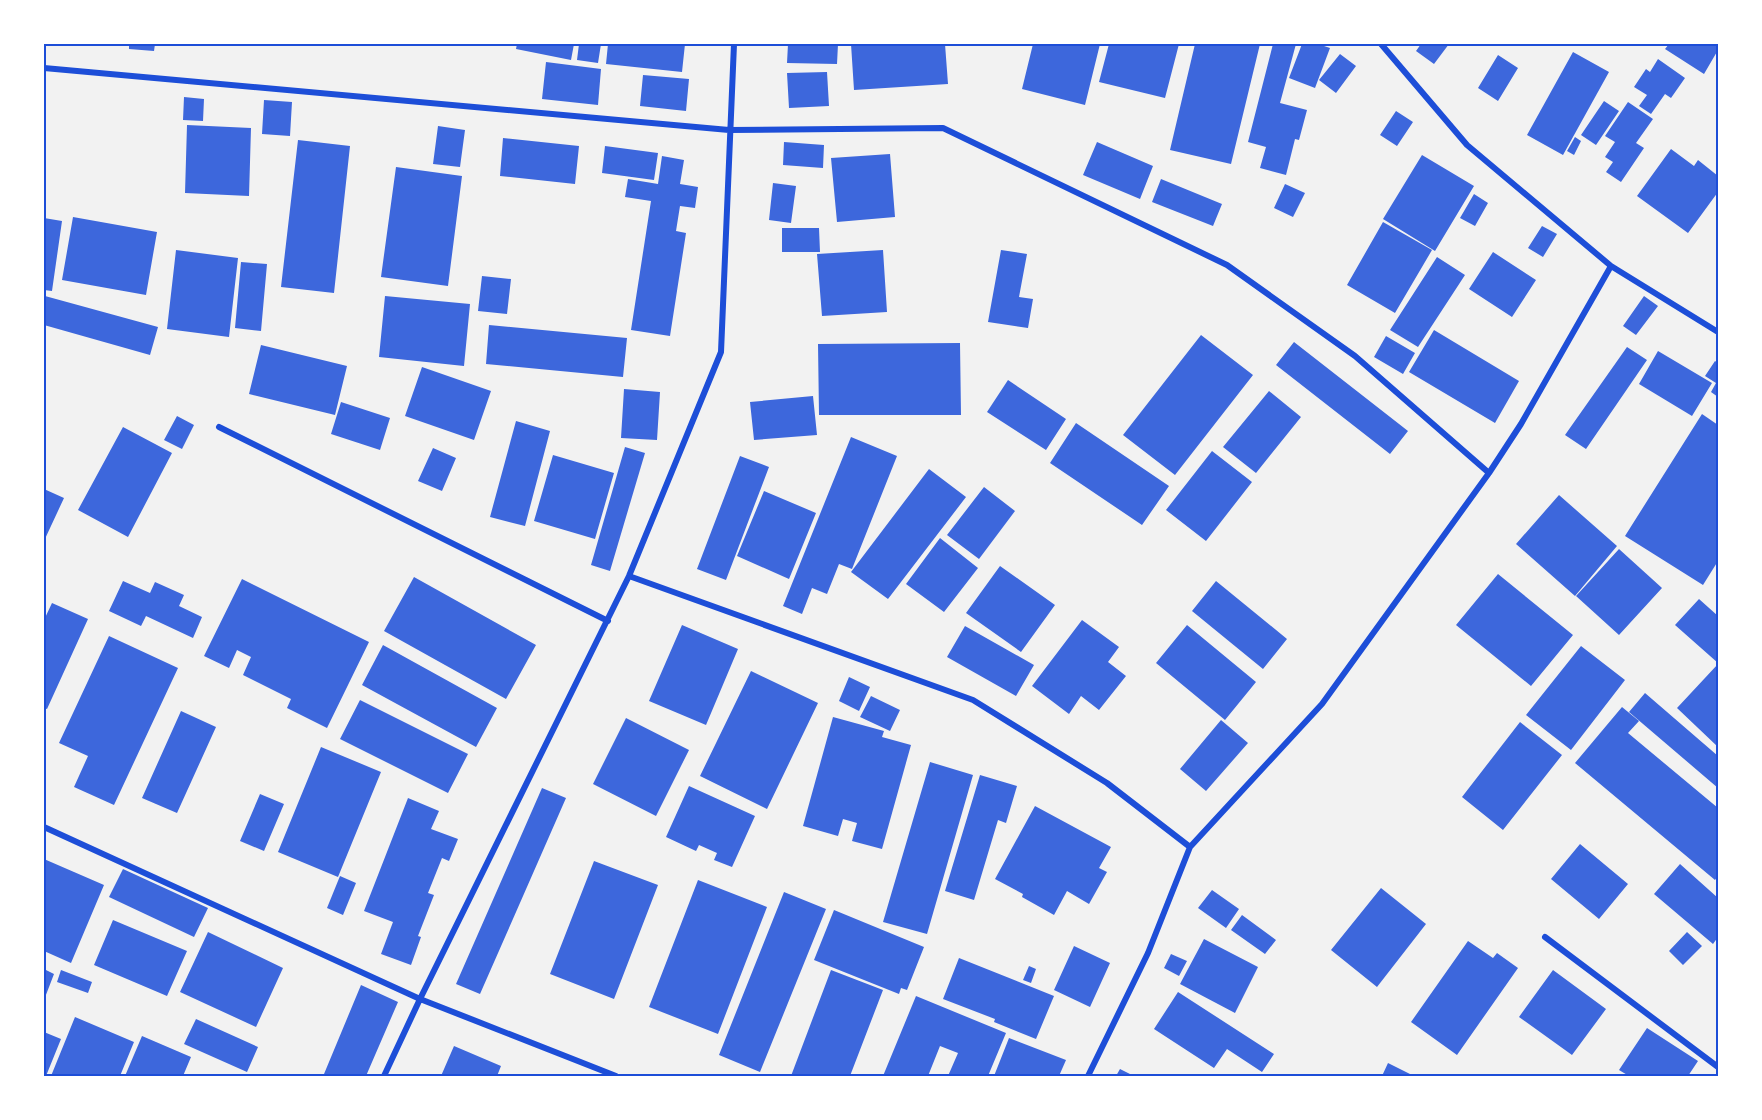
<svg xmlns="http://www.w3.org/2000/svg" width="1762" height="1120" viewBox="0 0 1762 1120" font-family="'Noto Serif',serif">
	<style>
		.building { fill: #3d67dc }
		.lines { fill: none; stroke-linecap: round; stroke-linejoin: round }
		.minor { stroke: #1d4ed8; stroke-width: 6 }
		.neatline { fill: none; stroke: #1d4ed8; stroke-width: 2 }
	</style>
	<rect width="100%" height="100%" fill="#f2f2f2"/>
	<!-- building -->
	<path class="building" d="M129,44h26l-1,7 -25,-2z
		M517,44h57l-3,16 -55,-11z
		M579,44h22l-3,19 -21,-3z
		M608,44h77l-3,28 -76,-8z
		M788,44h50l-1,20 -50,-1z
		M851,44h94l3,40 -94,6z
		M1033,44h67l-15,61 -63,-16z
		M1109,44h70l-14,54 -66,-16z
		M1195,44h65l-29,120 -61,-14z
		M1273,44h23l-16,59 27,7 -8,30 -4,-1 -9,36 -26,-7 6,-21 -18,-5z
		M1302,44h16l12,4 -15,40 -26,-10z
		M1421,44h28l-15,20 -18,-13z
		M1669,44h49v6l-14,24 -39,-25z
		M1573,52l36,20 -46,83 -36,-20z
		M1340,54l16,12 -20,27 -17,-13z
		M1498,55l20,13 -20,33 -20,-13z
		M1658,59l27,19 -14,20 -6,-4 -14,20 -12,-8 8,-11 -13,-8 12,-18 4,3z
		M546,62l55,7 -3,36 -56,-6z
		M827,72l2,34 -40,2 -2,-35z
		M643,75l46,4 -3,32 -46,-5z
		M184,97l20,2 -1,22 -20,-1z
		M264,100l28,2 -2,34 -28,-2z
		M1604,101l15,10 -23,34 -15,-10z
		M1628,102l25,17 -17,24 8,5 -23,34 -15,-10 7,-10 -8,-5 10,-15 -10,-6z
		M1396,111l17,11 -16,24 -17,-11z
		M187,125l64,3 -2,68 -64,-3z
		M438,126l27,4 -5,37 -27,-3z
		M1575,137l6,4 -7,14 -7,-4z
		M503,138l76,8 -4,38 -75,-8z
		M298,140l52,6 -16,147 -53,-6z
		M784,142l40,3 -1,23 -40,-3z
		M1097,142l56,24 -13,33 -57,-24z
		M605,146l53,7 -4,27 -52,-7z
		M1671,149l23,17 4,-6 20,16v16l-30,41 -51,-37z
		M890,154l5,63 -58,5 -6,-64z
		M1422,155l52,31 -39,65 -52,-32z
		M662,156l22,4 -4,24 18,3 -3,21 -15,-2 -4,25 10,2 -16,103 -39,-6 20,-129 -26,-4 3,-18 30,5z
		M396,167l66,9 -14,110 -67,-9z
		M1161,179l61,25 -9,22 -61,-24z
		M773,183l23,3 -5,37 -22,-3z
		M1285,184l20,9 -12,24 -19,-9z
		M1474,194l14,9 -13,23 -15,-8z
		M73,217l84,15 -11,63 -84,-15z
		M44,218l18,3 -10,70 -8,-1z
		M1383,222l49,28 -37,63 -48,-28z
		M1542,226l15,8 -14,23 -15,-9z
		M782,228h37l1,24h-38z
		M176,250l62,8 -9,79 -62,-8z
		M883,250l4,62 -65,4 -5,-62z
		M1001,250l26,4 -8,43 14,2 -5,29 -40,-6z
		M1493,252l43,28 -24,37 -43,-28z
		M1437,257l28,18 -47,72 -28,-17z
		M241,262l26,2 -6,67 -26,-3z
		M482,276l29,3 -4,35 -29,-3z
		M45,296l113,31 -8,28 -106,-30z
		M385,296l85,8 -6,62 -85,-9z
		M1644,296l14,10 -22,29 -13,-9z
		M489,325l138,13 -4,39 -137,-13z
		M1434,330l85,51 -24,42 -86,-51z
		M1201,335l52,40 -78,100 -52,-40z
		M1386,336l29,17 -12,21 -29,-17z
		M1294,342l114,89 -18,23 -114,-89z
		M960,343l1,72h-142l-1,-71z
		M261,345l86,21 -12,49 -86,-21z
		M1627,347l20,13 -61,89 -21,-14z
		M1658,351l54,32 -20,33 -53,-32z
		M1715,361l3,2v34l-7,-5 5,-9 -11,-7z
		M422,367l69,24 -17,49 -69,-24z
		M1008,380l58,39 -20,31 -59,-38z
		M624,389l36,3 -3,48 -36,-2z
		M1269,391l32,26 -45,56 -33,-26z
		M813,396l4,39 -63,5 -4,-38z
		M341,402l49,16 -10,32 -49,-16z
		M1702,414l16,11v136l-15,24 -78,-49z
		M177,416l17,9 -12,24 -18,-9z
		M516,421l34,10 -25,95 -35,-9z
		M1076,423l93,63 -27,39 -92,-62z
		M123,427l49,26 -44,84 -50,-27z
		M851,437l46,19 -45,113 -13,-5 -12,30 -15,-6 -10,26 -19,-8z
		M625,447l20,6 -35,118 -19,-6z
		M433,448l23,10 -14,33 -24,-10z
		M1212,451l40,31 -46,59 -40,-31z
		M553,455l61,18 -19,66 -61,-18z
		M740,456l29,11 -43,113 -29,-11z
		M929,469l37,28 -78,102 -37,-27z
		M984,487l31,24 -36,48 -32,-24z
		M44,489l20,9 -20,43z
		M764,491l52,22 -27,66 -52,-23z
		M1559,495l58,51 -42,50 -59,-52z
		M940,538l38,30 -34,44 -38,-28z
		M1619,549l43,39 -43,47 -43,-39z
		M1000,566l55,39 -34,47 -55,-39z
		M1498,574l75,61 -42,51 -75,-61z
		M414,577l122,68 -30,54 -122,-68z
		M242,579l127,63 -42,86 -40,-20 4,-9 -48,-24 8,-18 -14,-7 -8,18 -25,-12z
		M123,581l27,12 5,-11 29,13 -5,11 23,11 -9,21 -47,-22 -5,10 -32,-15z
		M1216,581l71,58 -24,30 -71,-58z
		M1699,599l19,17v47l-43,-38z
		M52,603l36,16 -41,90 -3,-1v-88z
		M1082,620l37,27 -11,15 18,14 -27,34 -18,-14 -12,18 -37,-28z
		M682,625l56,24 -32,76 -57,-24z
		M1187,625l69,57 -31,38 -69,-57z
		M965,626l69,39 -18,31 -69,-39z
		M109,636l69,32 -64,137 -40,-18 14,-31 -29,-13z
		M383,645l114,63 -21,39 -114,-62z
		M1581,646l44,34 -54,70 -45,-35z
		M1718,664v83l-41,-39z
		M751,671l67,32 -51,106 -67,-33z
		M849,677l21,10 -11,24 -20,-10z
		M1645,693l73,63v32l-89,-76z
		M871,696l29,14 -10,21 -30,-14z
		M360,700l108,54 -20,39 -108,-54z
		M1622,707l17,14 -11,12 90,75v68l-3,4 -140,-117z
		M181,711l35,16 -39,86 -35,-15z
		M833,717l51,14 -2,6 29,8 -29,104 -30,-8 5,-18 -14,-4 -5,17 -35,-10z
		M626,718l63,32 -33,66 -63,-32z
		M1221,720l27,23 -42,48 -26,-22z
		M1520,722l42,33 -59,75 -41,-33z
		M321,747l60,25 -43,105 -60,-25z
		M930,762l43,13 -46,159 -44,-12z
		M980,775l37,11 -11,37 -8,-3 -24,80 -29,-9z
		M689,786l66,30 -23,51 -18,-7 3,-7 -18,-8 -3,6 -30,-14z
		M542,788l24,10 -86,196 -24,-10z
		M260,794l24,10 -20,47 -24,-10z
		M408,798l31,13 -8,18 27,10 -9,22 -7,-3 -14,35 6,2 -16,41 3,1 -10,28 -30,-11 12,-32 -29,-11z
		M1035,806l76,41 -12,21 8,4 -18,32 -22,-13 -13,24 -32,-18 1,-3 -28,-15z
		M1580,844l48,40 -29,35 -48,-40z
		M44,859l60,26 -33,78 -27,-12z
		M594,861l64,24 -44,114 -64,-25z
		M1680,864l38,34v39l-5,7 -59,-50z
		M123,869l85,39 -14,29 -85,-40z
		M340,876l16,7 -13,32 -16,-7z
		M698,880l69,27 -49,127 -69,-27z
		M1381,888l45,36 -49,63 -46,-37z
		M1212,890l27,19 -13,19 -28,-20z
		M784,892l42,17 -66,163 -41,-17z
		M834,910l90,37 -17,43 -6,-2 -2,6 -85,-34z
		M1242,915l34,25 -11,14 -34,-24z
		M113,920l74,31 -20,45 -73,-31z
		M208,932l75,36 -27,59 -76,-35z
		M1687,932l15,14 -19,19 -14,-14z
		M1204,939l54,28 -23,46 -55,-29z
		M1468,941l25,17 4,-5 21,15 -61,87 -46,-33z
		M1074,946l36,17 -20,44 -36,-17z
		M1171,954l16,7 -8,15 -15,-8z
		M959,958l95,38 -18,43 -42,-17 1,-3 -52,-20z
		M1029,966l7,3 -5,14 -8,-3z
		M44,969l10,5 -10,26z
		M61,970l31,12 -4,11 -31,-11z
		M831,970l52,20 -33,86h-59z
		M1553,970l53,39 -34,46 -53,-38z
		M361,985l37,17 -32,74h-36l-6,-2z
		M1178,992l96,62 -12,18 -35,-23 -13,19 -60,-39z
		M916,996l90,37 -18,43h-40l10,-23 -18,-7 -12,30h-45z
		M75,1017l59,25 -14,34h-69z
		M196,1019l62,28 -11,25 -63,-28z
		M1647,1028l51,33 -10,15h-59l-10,-6z
		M44,1032l17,7 -15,37h-2z
		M142,1036l49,21 -8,19h-58z
		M1009,1038l57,22 -7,16h-65z
		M454,1046l47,20 -4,10h-56z
		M1388,1063l26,13h-32z
		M1120,1069l14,7h-18z"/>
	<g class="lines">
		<!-- minor -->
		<path class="minor" d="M1381,44l86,101 144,121 107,66
			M44,68l685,62 214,-2 284,137 128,91 134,117
			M219,427l389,194
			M629,576l344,124 134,83 83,64
			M44,827l376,172 196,77
			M1545,937l173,130
			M384,1076l36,-77 209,-423 92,-224 13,-308
			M1088,1076l60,-123 42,-106 132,-143 167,-231 32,-49 90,-158"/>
	</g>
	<!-- border -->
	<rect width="1762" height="1120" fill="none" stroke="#ffffff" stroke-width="90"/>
	<rect x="45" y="45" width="1672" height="1030" class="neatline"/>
</svg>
